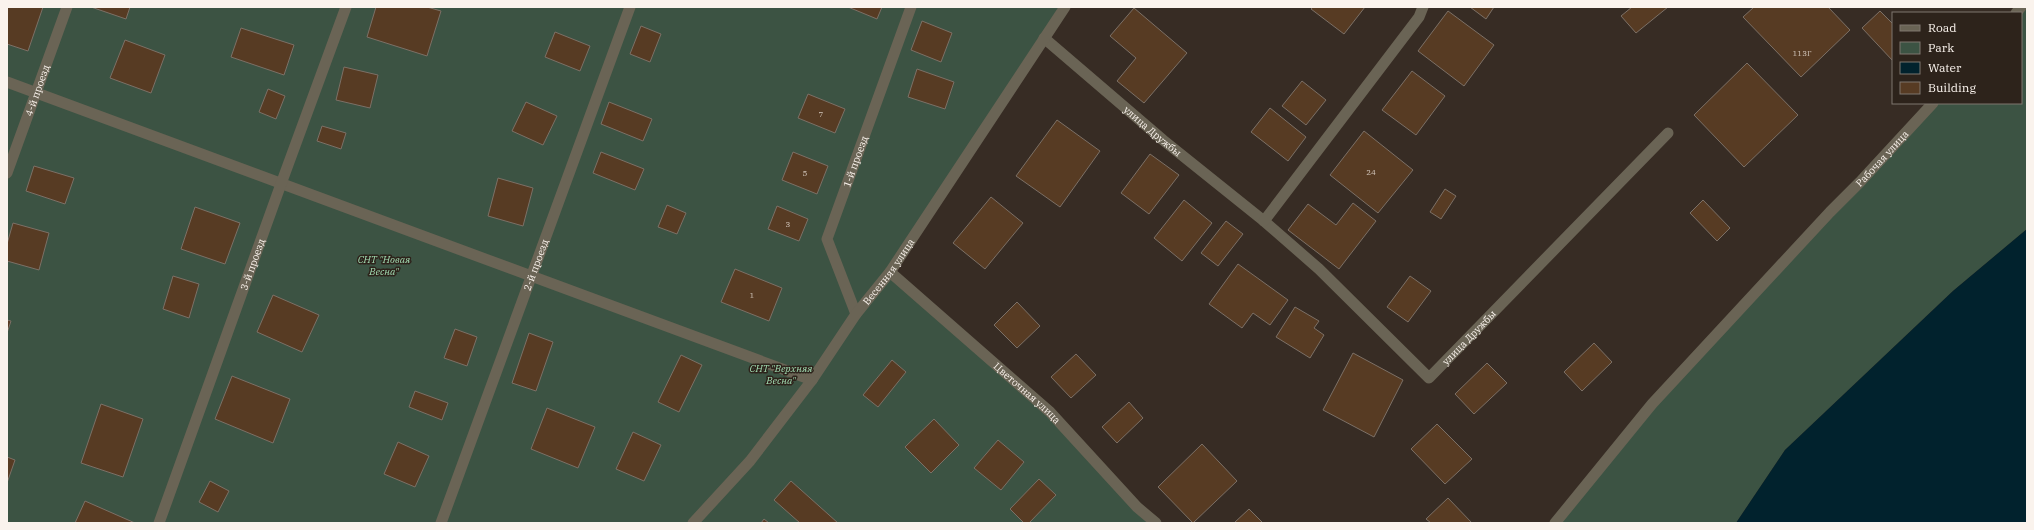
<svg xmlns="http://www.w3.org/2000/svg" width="2034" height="530" viewBox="0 0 2034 530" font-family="'IBM Plex Serif',serif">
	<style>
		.green { fill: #3c5343 }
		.water { fill: #01222d }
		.building { fill: #573b23; stroke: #7c7066 }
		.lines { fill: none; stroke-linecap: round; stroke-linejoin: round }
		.minor { stroke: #6a6455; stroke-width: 11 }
		.labels { text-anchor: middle; stroke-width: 3; stroke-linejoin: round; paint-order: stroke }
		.number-label { font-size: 8px; fill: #d1c5ba }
		.street-label { font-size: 10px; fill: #faf3ed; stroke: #2d231b }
		.park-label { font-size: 10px; font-style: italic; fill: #a3deb4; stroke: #2d231b }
	</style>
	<rect width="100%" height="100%" fill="#372c24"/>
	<!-- green -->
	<path class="green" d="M7,7h1058l-175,265 160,140 106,111h-1149z
		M2021,7h6v222l-74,62 -168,159 -49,73h-181l97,-119 281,-301h88z"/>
	<!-- water -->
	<path class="water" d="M2027,229v294h-291l49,-73 168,-159z"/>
	<!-- building -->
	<path class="building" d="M7,7h36l-15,44 -21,-7z
		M91,7h39l-4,12z
		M376,7h51l14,4 -14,45 -60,-19z
		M848,7h34l-5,12z
		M1313,7h52l-21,27 -33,-25z
		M1470,7h24l-8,12z
		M1632,7h36l-32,26 -15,-17z
		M1754,7h74l22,23 -49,47 -58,-60z
		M1134,8l53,45 -43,50 -27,-22 19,-23 -26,-22z
		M1448,11l46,34 -30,41 -46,-35z
		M1880,11l13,13v37l-31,-33z
		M922,21l30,12 -11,29 -30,-12z
		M641,26l20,8 -11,28 -20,-8z
		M241,28l53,17 -10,30 -53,-18z
		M555,32l35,14 -10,25 -35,-14z
		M125,40l40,15 -14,38 -41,-15z
		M1747,63l51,52 -54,52 -50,-52z
		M344,67l34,8 -8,33 -34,-8z
		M917,69l37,13 -9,27 -37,-12z
		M1412,71l33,25 -29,39 -34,-25z
		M1302,81l24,19 -20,25 -24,-19z
		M268,89l17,7 -9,23 -17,-7z
		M808,94l37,15 -10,24 -37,-15z
		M526,102l31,14 -14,29 -31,-14z
		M609,102l43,17 -9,22 -42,-17z
		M1270,108l36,29 -18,24 -37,-29z
		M1057,120l43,31 -40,56 -44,-31z
		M322,126l24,7 -5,16 -24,-8z
		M1364,131l49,39 -35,43 -48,-38z
		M601,152l43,17 -9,21 -42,-17z
		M793,152l35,14 -11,28 -35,-14z
		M1150,154l29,21 -30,39 -28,-21z
		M34,166l40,12 -9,26 -39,-13z
		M498,178l35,10 -10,38 -35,-10z
		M1445,189l11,7 -15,23 -11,-7z
		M991,197l32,26 -38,46 -32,-26z
		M1184,200l28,23 -30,38 -28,-23z
		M1703,200l27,28 -13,13 -27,-28z
		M1353,203l23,18 -37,48 -51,-39 20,-26 28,21z
		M667,205l19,8 -9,21 -19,-7z
		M777,206l31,13 -9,22 -31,-12z
		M195,207l45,16 -15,41 -44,-15z
		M1226,221l17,13 -25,32 -17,-13z
		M13,223l36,10 -10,37 -32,-9v-17z
		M1238,264l50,36 -18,25 -17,-12 -11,15 -33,-24z
		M735,269l47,19 -13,33 -48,-19z
		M173,276l26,8 -10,34 -26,-9z
		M1410,276l21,15 -23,31 -21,-15z
		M273,295l46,20 -17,37 -45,-20z
		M1017,302l23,24 -23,22 -23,-23z
		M1295,307l24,14 -5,7 10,7 -14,23 -34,-21z
		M7,320l4,1 -4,12z
		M455,329l22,8 -10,29 -23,-8z
		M529,333l24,9 -17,49 -24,-8z
		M1594,343l18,19 -30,29 -18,-19z
		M1353,353l50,27 -29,57 -51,-27z
		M1076,354l20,21 -25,23 -20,-21z
		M681,355l21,10 -23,47 -21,-10z
		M892,360l14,12 -28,35 -15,-12z
		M1487,363l20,20 -33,31 -19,-20z
		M232,376l58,23 -17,44 -58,-24z
		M415,391l33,12 -6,17 -33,-13z
		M1129,402l14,16 -26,25 -15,-16z
		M101,404l42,15 -20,58 -42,-14z
		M547,408l48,19 -17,41 -47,-19z
		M934,419l25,26 -28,28 -26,-26z
		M1437,424l35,35 -27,25 -34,-35z
		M633,432l28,13 -17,36 -28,-12z
		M998,440l26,22 -23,28 -27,-22z
		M398,442l31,14 -14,31 -31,-13z
		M1202,444l35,37 -44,42 -35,-36z
		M7,457l8,3 -8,23z
		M1039,479l17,16 -27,28h-5l-14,-14z
		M210,481l19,10 -11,21 -19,-10z
		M791,481l47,42h-38l-26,-23z
		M1448,498l24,25h-41l-5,-4z
		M85,501l50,22h-60z
		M1249,509l14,14h-29z
		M764,519l5,4h-8z"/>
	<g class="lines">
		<!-- minor -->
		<g class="minor">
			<path d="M2016,13l5,-6"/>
			<path id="s1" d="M1044,38l119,102 101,81 55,48 110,109 239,-245"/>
			<path d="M7,82l805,298"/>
			<path id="s2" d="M7,173l60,-166"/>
			<path d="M1264,221l155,-204 4,-10"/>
			<path id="s3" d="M890,272l160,140 87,95 19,16"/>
			<path id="s4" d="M856,314l-29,-75 84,-232"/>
			<path id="s5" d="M159,523l122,-339 65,-177"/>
			<path id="s6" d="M441,523l189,-516"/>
			<path id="s7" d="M693,523l57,-62 62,-81 44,-66 34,-42 175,-265"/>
			<path id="s8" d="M1555,523l97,-119 178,-192 30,-30 73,-79"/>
		</g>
	</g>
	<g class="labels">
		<!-- number labels -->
		<g class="number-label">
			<text x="1802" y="56">113Г</text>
			<text x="821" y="117">7</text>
			<text x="1371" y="175">24</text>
			<text x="805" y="176">5</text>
			<text x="788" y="227">3</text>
			<text x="752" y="298">1</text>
		</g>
		<!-- street labels -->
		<g class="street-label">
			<text dy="4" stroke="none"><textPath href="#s2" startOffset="88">4-й проезд</textPath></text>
			<text dy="4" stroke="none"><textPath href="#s1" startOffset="143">улица Дружбы</textPath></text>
			<text dy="4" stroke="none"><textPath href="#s8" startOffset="490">Рабочая улица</textPath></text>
			<text dy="4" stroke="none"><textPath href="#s4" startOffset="163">1-й проезд</textPath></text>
			<text dy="4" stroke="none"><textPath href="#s5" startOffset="275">3-й проезд</textPath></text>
			<text dy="4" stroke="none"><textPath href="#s6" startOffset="275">2-й проезд</textPath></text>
			<text dy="4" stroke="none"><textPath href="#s7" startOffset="319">Весенняя улица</textPath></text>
			<text dy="4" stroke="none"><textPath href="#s1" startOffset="571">улица Дружбы</textPath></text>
			<text dy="4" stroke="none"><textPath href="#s3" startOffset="183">Цветочная улица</textPath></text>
		</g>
		<!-- park labels -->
		<g class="park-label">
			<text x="384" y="263">СНТ "Новая<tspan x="384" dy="12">Весна"</tspan></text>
			<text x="781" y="372">СНТ "Верхняя<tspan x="781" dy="12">Весна"</tspan></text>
		</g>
	</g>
	<!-- border -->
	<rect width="2034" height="530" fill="none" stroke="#faf3ed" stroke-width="16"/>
	<!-- legend -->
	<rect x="1892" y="12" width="130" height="92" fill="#2d231b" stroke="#7f766f"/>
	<rect x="1900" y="25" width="20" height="6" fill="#6a6455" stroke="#7f766f"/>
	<text x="1928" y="32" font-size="12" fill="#faf3ed">Road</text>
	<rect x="1900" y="42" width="20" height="12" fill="#3c5343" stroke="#7f766f"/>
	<text x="1928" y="52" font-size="12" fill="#faf3ed">Park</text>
	<rect x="1900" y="62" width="20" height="12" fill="#01222d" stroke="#7f766f"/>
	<text x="1928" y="72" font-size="12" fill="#faf3ed">Water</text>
	<rect x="1900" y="82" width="20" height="12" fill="#573b23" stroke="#7f766f"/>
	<text x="1928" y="92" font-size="12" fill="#faf3ed">Building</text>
</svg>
